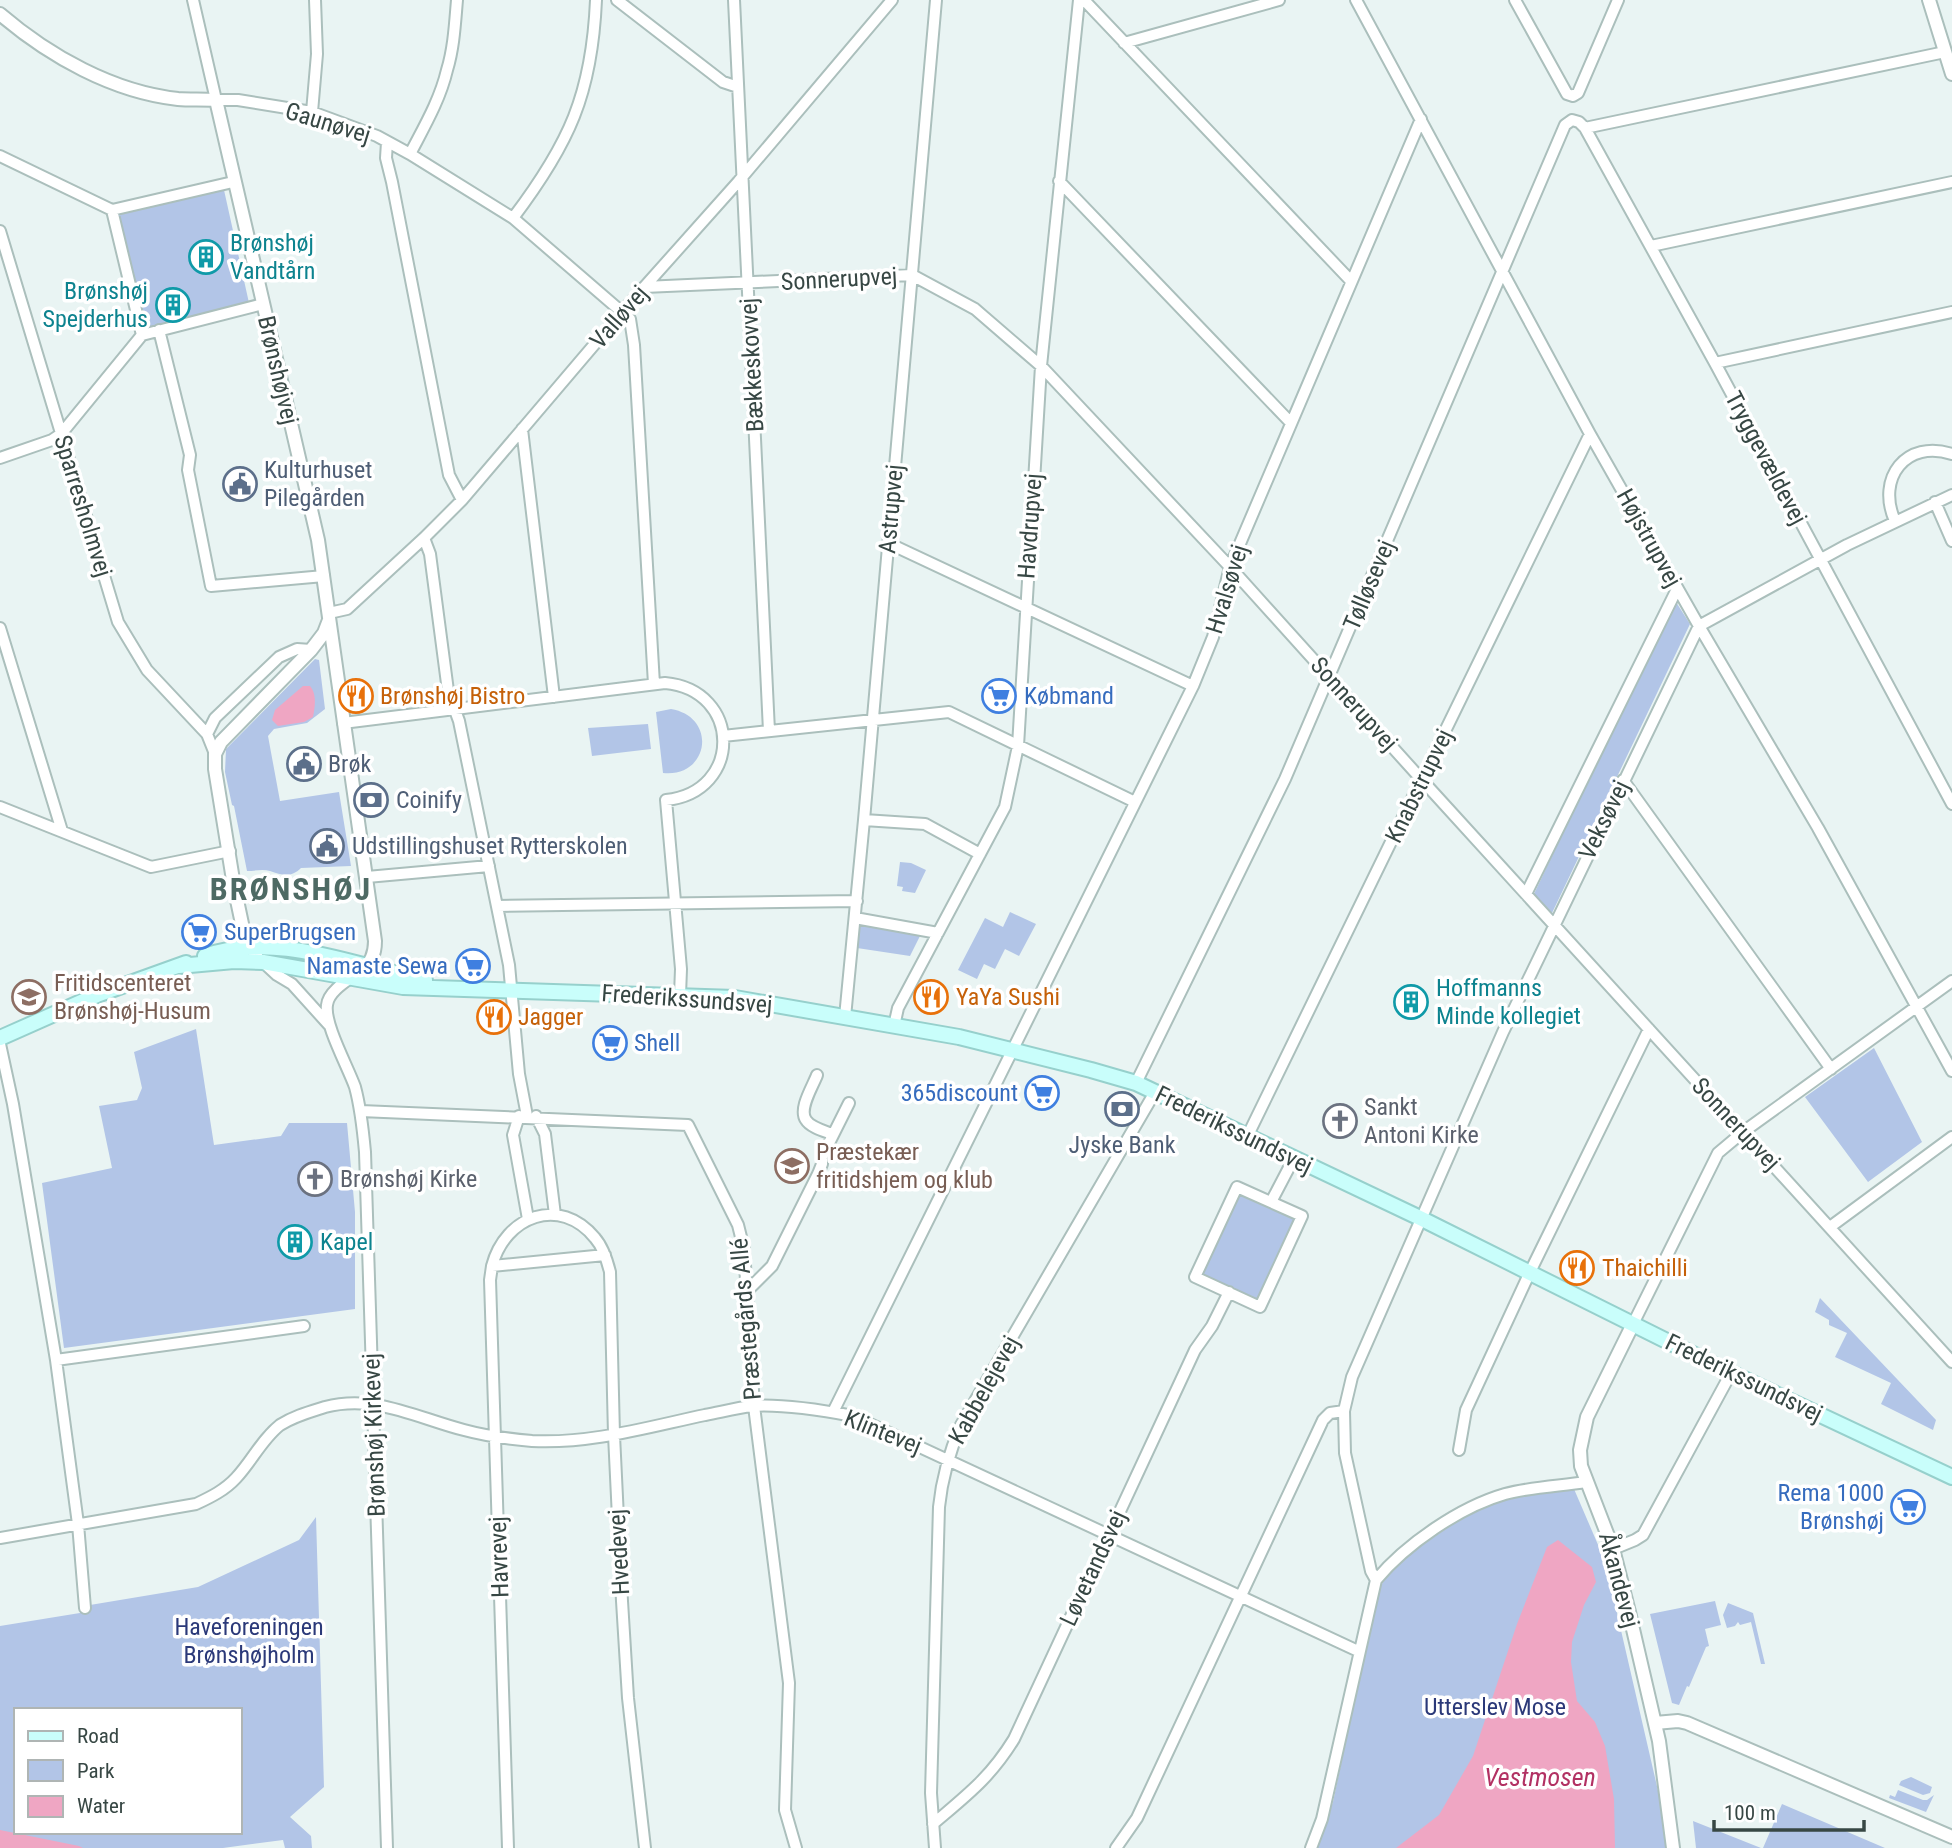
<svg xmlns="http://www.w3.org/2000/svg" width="1952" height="1848" viewBox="0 0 1952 1848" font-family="'Roboto Condensed',sans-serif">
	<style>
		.green { fill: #b2c5e7; fill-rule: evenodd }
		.water { fill: #efa6c3 }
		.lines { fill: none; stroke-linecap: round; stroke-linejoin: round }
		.minor-casing { stroke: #abbfbc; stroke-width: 14 }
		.tertiary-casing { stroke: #abbfbc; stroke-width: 16 }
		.secondary-casing { stroke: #96d0cc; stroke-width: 18 }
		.minor { stroke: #fff; stroke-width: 10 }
		.tertiary { stroke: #fff; stroke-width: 12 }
		.secondary { stroke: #c9fefb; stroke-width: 14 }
		.labels { text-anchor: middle; stroke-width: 7; stroke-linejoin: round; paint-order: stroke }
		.street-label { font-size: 24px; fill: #374744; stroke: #fff }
		.culture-label { font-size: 24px; fill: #0d838f; stroke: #fff; text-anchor: start }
		.service-label { font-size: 24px; fill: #4e5e75; stroke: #fff; text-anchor: start }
		.food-label { font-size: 24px; fill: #c56008; stroke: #fff; text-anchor: start }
		.shop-label { font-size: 24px; fill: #366cbe; stroke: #fff; text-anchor: start }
		.education-label { font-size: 24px; fill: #785e54; stroke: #fff; text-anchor: start }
		.worship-label { font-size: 24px; fill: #5b616d; stroke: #fff; text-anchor: start }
		.park-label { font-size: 24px; fill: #2b3979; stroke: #fff }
		.water-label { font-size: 26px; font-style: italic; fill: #b23163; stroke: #fff }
		.district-label { font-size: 32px; font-weight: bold; letter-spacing: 2px; fill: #4e6a64; stroke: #fff }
	</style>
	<rect width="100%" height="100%" fill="#e9f4f3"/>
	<!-- green -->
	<path class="green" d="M224,190l25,113 -104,25 -27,-113z
		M1676,602l14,22 -138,289 -18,-19 137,-289z
		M315,659l4,1 6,49 -18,14 -33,6 -6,7 12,65 59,-9 12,74 -50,2c-10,10 -19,7 -31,3 -7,-2 -16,0 -23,0l-13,-65 -2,-1 -7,-33 1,-23z
		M671,709c47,8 38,69 -8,64l-7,-61z
		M648,724l3,25 -59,7 -4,-28z
		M900,862l11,1 15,7 -11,23 -13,-2 1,-4 -6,-1z
		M1010,912l26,12 -17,32 -14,-7 -10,20 -11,-5 -7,15 -19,-9 27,-52 18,9z
		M860,923l61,11 -11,22 -53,-8z
		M196,1029l18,116 67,-9 8,-13h58l8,89v97l-291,39 -22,-165 70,-15 -13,-62 38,-6 5,-12 -8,-36z
		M1874,1048l48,94 -54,40 -63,-85z
		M1237,1192l60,29 -39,81 -56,-27z
		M1820,1298l116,122 -3,10 -52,-26 10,-21 -56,-26 12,-24 -18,-8v-5l-14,-8z
		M1574,1489l31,72 57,247 4,40h-349l16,-46 45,-213 20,-27 65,-45 46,-19z
		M316,1517l8,270 -34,30 21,19 1,12h-27l-2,-8 -60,8h-223v-222l86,-14 4,-7 108,-18 101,-47zM16,1710h224v122h-224z
		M1715,1601l6,24 -16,4 4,17 -3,1 -17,40 -2,-1 -8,19 -7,-2 -22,-89z
		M1728,1603l25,10 12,51h-4l-10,-42 -11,3 -2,-3 -3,4 -8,2 -4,-13z
		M1911,1777l21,10 -2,6 -7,2 -24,-10 2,-4z
		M1898,1790l25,10h4l7,-5 -8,17 -37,-14 1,-3 5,2z
		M1782,1804l103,44h-122z
		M1693,1821l68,27h-65z"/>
	<!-- water -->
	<path class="water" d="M303,686h7c7,8 5,21 3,31l-9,5 -26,4 -6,-6 3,-10z
		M1558,1540l34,27 4,15 -12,23 -12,37 -1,20 6,39 18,21 10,24 9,53 1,49h-219l43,-33 34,-59 44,-132 30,-77z
		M0,1830l79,16 4,2h-83z"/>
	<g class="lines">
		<!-- minor casing -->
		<g class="minor-casing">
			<path id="minor" d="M193,0l23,100h22l74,12 65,24 33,18 103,64 117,101 4,26 20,339
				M617,0l106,82 15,5
				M734,0l35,731
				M1084,0l267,281
				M1356,0l234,434 109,192 119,202 134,243
				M1515,0l52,94 6,2 5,-3 40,-93
				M1124,43l155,-43
				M312,112l5,-58 -2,-54
				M1585,128l360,-76
				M387,142l-1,16 6,24 57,293 13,25
				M410,154c14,-27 30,-54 37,-84 7,-23 8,-47 10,-70
				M0,156l112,54 121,-28
				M1059,181l232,242
				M112,210l30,125
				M513,218c56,-74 79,-124 83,-218
				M0,231l118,391 29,48 60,64 8,20
				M1651,246l301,-64
				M644,287l268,-12 63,34 66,57 189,201 192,213 530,582
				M159,330l31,125 -2,15 23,116 113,-10
				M1715,363l237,-51
				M522,429l32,268
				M0,458l52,-18 9,-6 81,-99 121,-31
				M1935,502l17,39
				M1895,521c-19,-43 11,-82 57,-67
				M424,538l6,16 18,137 11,30 50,244 10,109 8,42
				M888,543l305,143
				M329,613l18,-4 77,-71 38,-38 160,-188 116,-130 154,-182
				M0,628l62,203
				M343,723l322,-40c77,7 78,109 1,117l15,169 -1,26
				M207,734l8,-16 64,-61 18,-8 14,1
				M723,736l226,-24 186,90
				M1623,780l208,289
				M0,807l151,60 79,-16
				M864,820l61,4 55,30
				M367,877l122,-11
				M1526,894l151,-305
				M497,906l360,-5
				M855,918l83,15
				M263,962l14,13 15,9 37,41
				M352,977c-9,6 -24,16 -25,28 -3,19 21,62 28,82 6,22 8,43 10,65l22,696
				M845,1017l19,-197 72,-820
				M894,1026l4,-18 107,-201 13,-61 23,-380 38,-366
				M0,1044l13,60 43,256 22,164 7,84
				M817,1075c-4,11 -19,34 -11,45 4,7 18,11 26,14
				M1136,1083l149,-304 280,-654 7,-5 7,2 6,6 130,235 237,441
				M361,1111l327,14 50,100 6,24 10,157 35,277 -4,127 11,38
				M519,1116l-6,19 15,84
				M536,1116l9,18 10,81
				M1247,1137l343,-703
				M1237,1187l65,29 -42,91 -65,-30z
				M1271,1202l22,-42
				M1830,1227l122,-90
				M605,1255l-113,11c13,-50 68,-71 103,-28 8,9 12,22 15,34l4,163 8,166 6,97 17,150
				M492,1266l-2,14 18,568
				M748,1290l24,-24 46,-92 4,-10v-7l27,-54
				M1633,1324l85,-171 25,-21 209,-151
				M56,1360l248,-34
				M833,1412l360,-726 20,-49 17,-70 191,-448
				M1459,1450l7,-40 64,-138 119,-243
				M0,1538l196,-34c15,-7 29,-14 40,-26 16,-17 26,-39 44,-53 14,-9 29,-13 45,-18 50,-13 92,11 139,23 22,6 45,9 68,11 59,3 116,-14 173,-26 16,-3 31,-7 47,-9 27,-2 74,5 101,10l505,235
				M1613,1549l22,-9 8,-5 88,-162
				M1376,1580l-5,-9 -26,-118 -1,-42 8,-34 151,-345 196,-406 148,-81 105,-50
				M933,1824c34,-29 57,-46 81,-85l181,-389 17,-24 17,-34
				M935,1848l-4,-55 8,-286c3,-30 10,-54 22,-82l194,-333
				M1116,1848l21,-30 186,-398 7,-7 14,-2
				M1311,1848l11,-29 54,-239c30,-36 84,-73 129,-86 26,-7 55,-8 81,-12"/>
		</g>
		<!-- tertiary casing -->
		<g class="tertiary-casing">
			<path id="tertiary" d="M1929,0l23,74
				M0,14c49,42 113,78 178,85 12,1 25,0 38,1l102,440 57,401c0,12 -4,23 -14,30
				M256,954l-11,-16 -11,-52 -19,-117v-15l6,-12 90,-92 13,-17 5,-13
				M1633,1324l-46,93 -7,33 1,16 32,83 16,63 30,129 14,107
				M1655,1723l23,-2 9,2 265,114"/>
		</g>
		<!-- secondary casing -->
		<g class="secondary-casing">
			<path id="secondary" d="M205,956c73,-25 148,10 220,24
				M179,966l55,-5 29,1 140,25 332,11 224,39 132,33 45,13 19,9 265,126 311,155 221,104
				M0,1038l97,-43 89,-32"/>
		</g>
		<!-- minor -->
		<use href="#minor" class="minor"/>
		<!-- tertiary -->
		<use href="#tertiary" class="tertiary"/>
		<!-- secondary -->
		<use href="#secondary" class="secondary"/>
	</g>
	<!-- icons -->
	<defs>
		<g id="building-ring" transform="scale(1.75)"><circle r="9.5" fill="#fff" stroke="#0f9aa8" stroke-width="1.5"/><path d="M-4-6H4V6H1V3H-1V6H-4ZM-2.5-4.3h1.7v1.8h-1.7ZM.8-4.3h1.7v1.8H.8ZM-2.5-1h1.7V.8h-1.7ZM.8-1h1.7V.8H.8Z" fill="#0f9aa8"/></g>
		<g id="civic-ring" transform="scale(1.75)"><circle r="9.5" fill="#fff" stroke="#5c6f8a" stroke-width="1.5"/><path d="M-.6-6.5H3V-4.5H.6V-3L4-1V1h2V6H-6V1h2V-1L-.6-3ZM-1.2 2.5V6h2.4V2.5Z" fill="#5c6f8a"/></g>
		<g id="restaurant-ring" transform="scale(1.75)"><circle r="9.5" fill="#fff" stroke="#e8710a" stroke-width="1.5"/><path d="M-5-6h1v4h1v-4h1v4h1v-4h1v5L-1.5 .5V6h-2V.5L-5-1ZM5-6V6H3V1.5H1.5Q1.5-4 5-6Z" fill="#e8710a"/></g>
		<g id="supermarket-ring" transform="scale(1.75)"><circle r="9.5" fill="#fff" stroke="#3f7fe0" stroke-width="1.5"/><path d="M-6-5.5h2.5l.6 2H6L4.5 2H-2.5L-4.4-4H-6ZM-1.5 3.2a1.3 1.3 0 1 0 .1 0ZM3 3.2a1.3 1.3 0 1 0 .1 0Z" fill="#3f7fe0"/></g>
		<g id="bank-ring" transform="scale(1.75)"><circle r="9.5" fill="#fff" stroke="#5c6f8a" stroke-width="1.5"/><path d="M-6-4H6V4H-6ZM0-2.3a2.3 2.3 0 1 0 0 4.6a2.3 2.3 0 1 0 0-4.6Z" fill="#5c6f8a"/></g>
		<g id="school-ring" transform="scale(1.75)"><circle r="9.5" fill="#fff" stroke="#8d6e63" stroke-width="1.5"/><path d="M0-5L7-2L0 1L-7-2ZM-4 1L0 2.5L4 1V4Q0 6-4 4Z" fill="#8d6e63"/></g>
		<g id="church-ring" transform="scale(1.75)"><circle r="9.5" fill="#fff" stroke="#6b7280" stroke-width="1.5"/><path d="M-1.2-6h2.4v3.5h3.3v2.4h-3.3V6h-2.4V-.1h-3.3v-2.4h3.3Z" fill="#6b7280"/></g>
	</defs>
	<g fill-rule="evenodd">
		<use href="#building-ring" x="206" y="257"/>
		<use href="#building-ring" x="173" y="305"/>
		<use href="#civic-ring" x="240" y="484"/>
		<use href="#restaurant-ring" x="356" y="696"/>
		<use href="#supermarket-ring" x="999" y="696"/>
		<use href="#civic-ring" x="304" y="764"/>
		<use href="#bank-ring" x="371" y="800"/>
		<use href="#civic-ring" x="327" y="846"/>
		<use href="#supermarket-ring" x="199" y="932"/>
		<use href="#supermarket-ring" x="473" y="966"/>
		<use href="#school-ring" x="29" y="997"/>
		<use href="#restaurant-ring" x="931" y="997"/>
		<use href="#building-ring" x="1411" y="1002"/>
		<use href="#restaurant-ring" x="494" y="1017"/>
		<use href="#supermarket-ring" x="610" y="1043"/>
		<use href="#supermarket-ring" x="1042" y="1093"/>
		<use href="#bank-ring" x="1122" y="1109"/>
		<use href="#church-ring" x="1340" y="1121"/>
		<use href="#school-ring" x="792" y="1166"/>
		<use href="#church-ring" x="315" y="1179"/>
		<use href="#building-ring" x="295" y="1242"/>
		<use href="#restaurant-ring" x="1577" y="1268"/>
		<use href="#supermarket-ring" x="1908" y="1507"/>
	</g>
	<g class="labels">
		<!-- street labels -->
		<g class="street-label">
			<text transform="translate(328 123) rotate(17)" y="8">Gaunøvej</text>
			<text transform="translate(839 279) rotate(-3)" y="8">Sonnerupvej</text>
			<text transform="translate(619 317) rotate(-49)" y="8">Valløvej</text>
			<text transform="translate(752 365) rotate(-93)" y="8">Bækkeskovvej</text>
			<text transform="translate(278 370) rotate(77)" y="8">Brønshøjvej</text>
			<text transform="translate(1766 458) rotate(62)" y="8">Tryggevældevej</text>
			<text transform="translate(83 506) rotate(73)" y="8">Sparresholmvej</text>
			<text transform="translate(891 509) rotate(-85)" y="8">Astrupvej</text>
			<text transform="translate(1030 526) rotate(-86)" y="8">Havdrupvej</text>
			<text transform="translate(1649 538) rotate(61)" y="8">Højstrupvej</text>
			<text transform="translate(1369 585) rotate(-67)" y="8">Tølløsevej</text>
			<text transform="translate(1227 589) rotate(-73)" y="8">Hvalsøvej</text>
			<text transform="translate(1354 704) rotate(48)" y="8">Sonnerupvej</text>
			<text transform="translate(1419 786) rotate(-64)" y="8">Knabstrupvej</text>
			<text transform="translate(1604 820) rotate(-64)" y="8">Veksøvej</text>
			<text transform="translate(687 999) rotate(4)" y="8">Frederikssundsvej</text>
			<text transform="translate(1736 1124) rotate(47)" y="8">Sonnerupvej</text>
			<text transform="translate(1234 1130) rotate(26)" y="8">Frederikssundsvej</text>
			<text transform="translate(746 1319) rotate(-95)" y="8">Præstegårds Allé</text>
			<text transform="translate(1744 1378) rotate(26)" y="8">Frederikssundsvej</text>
			<text transform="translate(984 1390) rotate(-61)" y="8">Kabbelejevej</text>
			<text transform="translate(883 1432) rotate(22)" y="8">Klintevej</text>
			<text transform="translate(374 1435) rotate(-92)" y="8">Brønshøj Kirkevej</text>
			<text transform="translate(619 1552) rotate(-93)" y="8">Hvedevej</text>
			<text transform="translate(499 1557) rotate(-92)" y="8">Havrevej</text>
			<text transform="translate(1093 1568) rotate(-65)" y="8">Løvetandsvej</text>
			<text transform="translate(1619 1580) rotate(75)" y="8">Åkandevej</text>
		</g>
		<!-- culture labels -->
		<g class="culture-label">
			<text x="230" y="251">Brønshøj<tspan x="230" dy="28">Vandtårn</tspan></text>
			<text x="148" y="299" text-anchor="end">Brønshøj<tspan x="148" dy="28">Spejderhus</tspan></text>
			<text x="1436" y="996">Hoffmanns<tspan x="1436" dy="28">Minde kollegiet</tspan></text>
			<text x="320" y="1250">Kapel</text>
		</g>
		<!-- service labels -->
		<g class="service-label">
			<text x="264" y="478">Kulturhuset<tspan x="264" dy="28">Pilegården</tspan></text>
			<text x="328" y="772">Brøk</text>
			<text x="396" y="808">Coinify</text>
			<text x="352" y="854">Udstillingshuset Rytterskolen</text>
			<text x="1122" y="1153" text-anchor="middle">Jyske Bank</text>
		</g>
		<!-- food labels -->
		<g class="food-label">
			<text x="380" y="704">Brønshøj Bistro</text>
			<text x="956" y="1005">YaYa Sushi</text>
			<text x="518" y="1025">Jagger</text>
			<text x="1602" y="1276">Thaichilli</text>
		</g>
		<!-- shop labels -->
		<g class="shop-label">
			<text x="1024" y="704">Købmand</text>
			<text x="224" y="940">SuperBrugsen</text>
			<text x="448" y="974" text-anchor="end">Namaste Sewa</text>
			<text x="634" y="1051">Shell</text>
			<text x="1018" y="1101" text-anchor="end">365discount</text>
			<text x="1884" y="1501" text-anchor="end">Rema 1000<tspan x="1884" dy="28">Brønshøj</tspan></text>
		</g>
		<!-- education labels -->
		<g class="education-label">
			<text x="54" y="991">Fritidscenteret<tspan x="54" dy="28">Brønshøj-Husum</tspan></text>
			<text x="816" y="1160">Præstekær<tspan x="816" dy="28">fritidshjem og klub</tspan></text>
		</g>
		<!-- worship labels -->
		<g class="worship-label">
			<text x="1364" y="1115">Sankt<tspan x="1364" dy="28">Antoni Kirke</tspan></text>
			<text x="340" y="1187">Brønshøj Kirke</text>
		</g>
		<!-- park labels -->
		<g class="park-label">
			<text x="249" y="1635">Haveforeningen<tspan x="249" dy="28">Brønshøjholm</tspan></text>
			<text x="1495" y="1715">Utterslev Mose</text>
		</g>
		<!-- water labels -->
		<g class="water-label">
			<text x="1540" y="1786">Vestmosen</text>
		</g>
		<!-- district labels -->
		<g class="district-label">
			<text x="291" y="900">BRØNSHØJ</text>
		</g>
	</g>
	<!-- legend -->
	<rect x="14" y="1708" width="228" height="126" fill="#ffffff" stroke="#afb5b4" stroke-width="2"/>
	<rect x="28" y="1731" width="35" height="10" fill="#c9fefb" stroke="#afb5b4" stroke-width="2"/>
	<text x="77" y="1743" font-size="21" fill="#374744">Road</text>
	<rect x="28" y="1760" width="35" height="21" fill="#b2c5e7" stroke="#afb5b4" stroke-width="2"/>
	<text x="77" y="1778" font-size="21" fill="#374744">Park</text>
	<rect x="28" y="1796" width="35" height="21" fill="#efa6c3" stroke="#afb5b4" stroke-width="2"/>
	<text x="77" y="1813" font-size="21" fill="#374744">Water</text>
	<!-- scale -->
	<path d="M1714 1820v10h150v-10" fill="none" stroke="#374744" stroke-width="3.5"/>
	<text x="1724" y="1820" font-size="21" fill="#374744" stroke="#ffffff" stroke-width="5" paint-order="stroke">100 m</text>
</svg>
